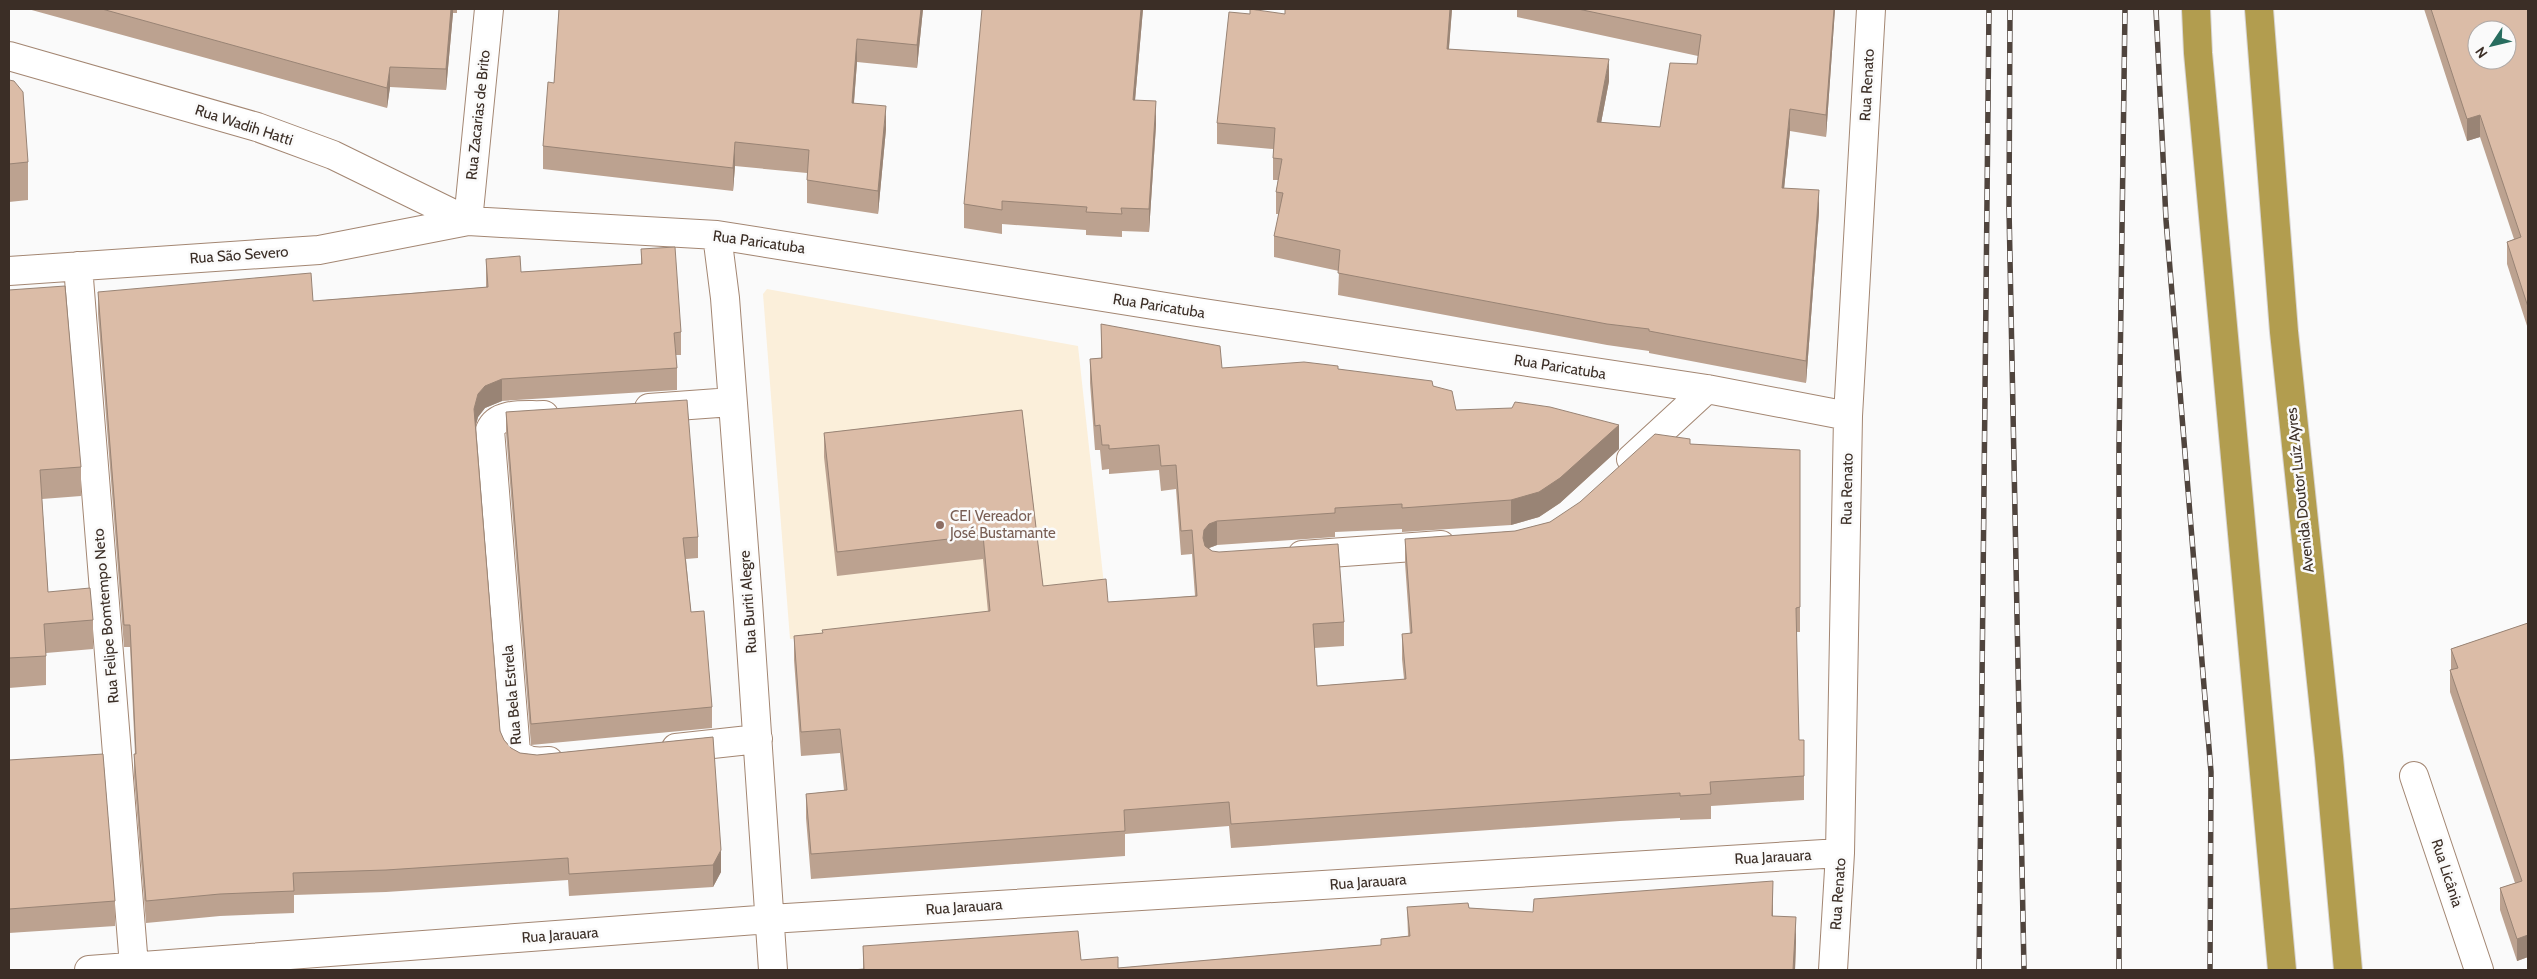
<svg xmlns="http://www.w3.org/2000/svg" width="2537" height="979" viewBox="0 0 2537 979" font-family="Cabin,sans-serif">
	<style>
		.education { fill: #fbefda }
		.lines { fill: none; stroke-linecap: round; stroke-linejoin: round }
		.minor-casing { stroke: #a38672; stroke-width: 30 }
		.highway-casing { stroke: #d8d5d4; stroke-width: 30 }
		.minor { stroke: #fff; stroke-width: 28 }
		.highway { stroke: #b29d4f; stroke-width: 28 }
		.rail-casing { stroke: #4f443d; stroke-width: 5.5 }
		.rail { stroke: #fafafa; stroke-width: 4; stroke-dasharray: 11; stroke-linecap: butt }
		.wall { fill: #bca290 }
		.shaded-wall { fill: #998475 }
		.building { fill: #dbbca7; stroke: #998475; fill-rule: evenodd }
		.education-dot { fill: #8d6e63; stroke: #fafafa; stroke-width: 2 }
		.labels { text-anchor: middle; stroke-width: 5; stroke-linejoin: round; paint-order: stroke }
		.street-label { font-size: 15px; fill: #3b2e26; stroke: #fafafa }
		.education-label { font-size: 15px; fill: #785e54; stroke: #fafafa; text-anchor: start }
	</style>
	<rect width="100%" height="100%" fill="#fafafa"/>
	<!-- education -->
	<path class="education" d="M767,289l311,57 28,257 -316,36 -27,-345z"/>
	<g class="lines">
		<!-- minor casing -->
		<g class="minor-casing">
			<path id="minor" d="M9,56l248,71 76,28 135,66
				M468,221l21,-212
				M717,235l8,63 23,303 25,369
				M78,266l56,700
				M9,271l310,-21 149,-29 249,14 480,77 510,77 141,27
				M649,408l83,-6
				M544,415c-18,1 -46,-4 -54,15l26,322c10,10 19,10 33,9
				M1631,459l76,-70
				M1302,555l139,-10
				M676,748l82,-9
				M2414,776l65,194
				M89,970l681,-51 1070,-66
				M1833,970l7,-117 8,-437 23,-407"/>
		</g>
		<!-- highway casing -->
		<g class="highway-casing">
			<path id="highway" d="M2196,9l2,44 84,917
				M2259,9l25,323 45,425 19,213"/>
		</g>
		<!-- minor -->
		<use href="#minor" class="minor"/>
		<!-- highway -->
		<use href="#highway" class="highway"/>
		<!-- rail casing -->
		<g class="rail-casing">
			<path id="rail" d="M2010,9l-1,199 15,762
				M2156,9l10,211 45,552 -1,198
				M1979,970l10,-961
				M2119,970v-522l6,-439"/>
		</g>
		<!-- rail -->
		<use href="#rail" class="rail"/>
	</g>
	<!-- wall -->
	<path class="wall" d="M28,9h429v4h-4l-7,77 -56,-3 -3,21z
		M559,9h364l-6,59 -60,-6 -3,41 32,26 -8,85 -71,-11v-30l-72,-7 -2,25 -190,-22v-23l11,-63z
		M1143,9l-8,91 21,25 -7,107 -27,-1v6l-36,-2v-5l-84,-6v10l-38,-6v-24z
		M1285,9h167l-3,40 160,32 -8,42 59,4 37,-63 1,-8 -181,-39v-8h318l-9,128 -36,-6 -6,57 35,24 -13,171 -157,-30v-2l-42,-6 -269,-50 1,-24 -65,-14v-21l5,-22h-3v-22l2,-12h-5v-31l-56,-5v-21l33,-109h35z
		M2424,9h104v320l-21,-65v-22l7,-3 -34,-102 -13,4z
		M9,80l19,82v38l-19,2z
		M641,249l40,83v23h-5l1,13v22l-175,11 -17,7 -7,9 -2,9 24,305 4,9 7,8 9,5 17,2 176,-18 8,135 -8,15 -144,9 -1,-16 -182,12 -92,3v18l-74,3 -74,7 -12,-147v-22h1l-5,-107h-6l-26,-333v-22l215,9 173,-14v-28l35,13 120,-8z
		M9,290l72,177v29l-39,3 6,93 45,28v29l-47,4v32l-37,3z
		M1101,324l121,44 116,1 95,17 23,24 163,39 -59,54 -21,14 -28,8 -109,7v-3l-67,3v5l-118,8 -8,3 3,3 132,71v24l-30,2 3,38 87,-7 -2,-20v-25h8l-5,-71v-24l110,-8 35,-9 140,-78 110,6v182h-4l3,108 5,24v36l-93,6v13l-31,1v-2l-60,3 -389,27 -2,-22 -104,8v22l-314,23 -5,-61v-24l38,-4 -4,-37 -39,3 -7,-96v-24l28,-3 166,-21 -5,-53 -146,17 -13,-119v-24l198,-23 21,176 65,16 87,-6 -3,-42 -11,1 -5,-66 -15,2 -2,-21 -50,4v-5l-7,1 -2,-20h-5l-5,-67v-24l11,-1z
		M506,412l192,125v21l-12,1 5,53 21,95v21l-181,17 -25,-312z
		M2528,623v334l-11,4 -17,-51v-22l15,-5 -65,-191v-22h1v-21z
		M9,760l106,141v25l-106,7z
		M1773,905v11l23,25 -1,29h-932v-24l218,14 37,8 263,-23v-6l27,-3 -1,-29 62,1 64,4z"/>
	<!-- shaded-wall -->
	<path class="shaded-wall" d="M451,9h2v4l-7,77v-21z
		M921,9h2l-6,59v-23z
		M1141,9h2l-10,114v-23z
		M1450,9h2l-5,61v-21z
		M1834,9h1l-9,128v-22z
		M857,39v23l-5,64v-23z
		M1609,59v22l-12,63v-22z
		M390,67v20l-3,21v-20z
		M1156,101v24l-7,107v-23z
		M886,106v23l-8,85v-23z
		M1790,109v22l-8,78v-21z
		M2480,115v22l-13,4v-22z
		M735,142v24l-2,25v-23z
		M1819,190v22l-13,171v-22z
		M502,379v22l-17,7 -7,9 -4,14v-22l4,-15 7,-8z
		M1619,425v24l-59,54 -21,14 -28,8v-25z
		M1217,521v24l-8,3 -5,7 -1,-17 1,-8 5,-6z
		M721,850v22l-8,15v-22z
		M1773,881v24l-1,35v-24z
		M1796,917v24l-1,29h-2z
		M2528,935v22l-11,4v-22z"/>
	<!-- building -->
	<path class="building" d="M102,9h349l-5,60 -56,-2 -3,21z
		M559,9h362l-4,36 -60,-6 -5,64 34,3 -8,85 -71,-11 2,-30 -74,-8 -2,26 -190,-22 5,-64 6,1z
		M982,9h159l-8,91 23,1 -7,108 -28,-1 1,6 -36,-2 1,-5 -85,-6v9l-38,-6z
		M1250,9l35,5v-5h165l-3,40 162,10 -12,63 63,5 10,-64 27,1 4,-29 -123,-26h256l-8,106 -36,-6 -8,79 37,2 -13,171 -157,-30v-2l-42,-5 -269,-51 2,-23 -66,-14 9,-43 -7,-1 6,-33 -9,-1 2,-30 -58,-5 12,-111 21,2z
		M2431,9h97v298l-21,-65 14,-5 -41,-122 -13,4zM2477,30h30v30h-30z
		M9,80l5,1 9,11 5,70 -19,2z
		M675,247l6,85 -7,1 3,35 -175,11 -17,7 -7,8 -4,15 26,322 4,9 7,8 9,5 17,2 176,-18 8,113 -8,15 -144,9 -1,-16 -182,12 -93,3 1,18 -74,3 -74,7 -12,-147h2l-6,-129h-6l-26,-333 213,-19 2,28 104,-8 71,-6 -2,-28 34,-3 1,16 121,-8 -1,-15z
		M65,286l16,181 -41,3 8,122 42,-4 3,32 -49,4 2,32 -37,2v-368z
		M1101,324l119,22 2,22 82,-6 34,4v3l94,12 1,5 19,5 4,19 56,-2 3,-6 35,5 69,18 -59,53 -21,14 -28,8 -109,8v-4l-67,4v5l-118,8 -8,3 -5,6 -1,8 2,8 7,5 7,1 119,-8 6,78 -31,2 4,62 89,-7 -4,-45 10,-1 -7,-94 110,-8 35,-9 30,-20 75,-68 35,5v5l110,6v157l-4,1 3,132h5v36l-94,6 1,12 -31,2v-3l-60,4 -389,27 -2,-22 -105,8 1,21 -314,23 -5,-60 41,-4 -7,-61 -39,3 -7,-96 29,-3 -1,-3 168,-19 -7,-76 -146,17 -13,-119 198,-23 21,176 63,-7 2,23 89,-6 -5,-66 -11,1 -5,-66 -15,1 -2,-21 -50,4v-4h-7l-2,-20 -5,1 -5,-67 12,-1z
		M687,400l11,137 -15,1 8,74 13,-1 8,96 -181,17 -25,-312z
		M2528,623v312l-11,4 -17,-51 22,-7 -72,-211 8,-2 -7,-19z
		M103,754l12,147 -106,8v-149z
		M1773,881l-1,35 24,1 -3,53h-941l12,-1 -1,-23 215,-15 3,29 37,-3v11l263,-23v-6l29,-3 -3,-29 61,-4 1,5 64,4 1,-13z"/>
	<!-- markers -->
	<circle class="education-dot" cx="940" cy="525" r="5"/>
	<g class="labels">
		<!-- street labels -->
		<g class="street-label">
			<text transform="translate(1867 85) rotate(-87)" y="5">Rua Renato</text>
			<text transform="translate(478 115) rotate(-84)" y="5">Rua Zacarias de Brito</text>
			<text transform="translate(244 125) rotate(18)" y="5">Rua Wadih Hatti</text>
			<text transform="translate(759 242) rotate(8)" y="5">Rua Paricatuba</text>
			<text transform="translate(239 255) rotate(-4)" y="5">Rua São Severo</text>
			<text transform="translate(1159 306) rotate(9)" y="5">Rua Paricatuba</text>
			<text transform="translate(1560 367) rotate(9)" y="5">Rua Paricatuba</text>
			<text transform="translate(1847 489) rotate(-89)" y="5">Rua Renato</text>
			<text transform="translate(2300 490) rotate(-96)" y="5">Avenida Doutor Luíz Ayres</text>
			<text transform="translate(748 602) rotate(-94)" y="5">Rua Buriti Alegre</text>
			<text transform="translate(106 616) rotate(-95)" y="5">Rua Felipe Bomtempo Neto</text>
			<text transform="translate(512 695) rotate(-95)" y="5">Rua Bela Estrela</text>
			<text transform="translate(1773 857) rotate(-3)" y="5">Rua Jarauara</text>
			<text transform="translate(2447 873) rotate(72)" y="5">Rua Licânia</text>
			<text transform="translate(1368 882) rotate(-4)" y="5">Rua Jarauara</text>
			<text transform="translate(1838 894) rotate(-86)" y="5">Rua Renato</text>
			<text transform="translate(964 907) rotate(-4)" y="5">Rua Jarauara</text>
			<text transform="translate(560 935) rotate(-4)" y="5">Rua Jarauara</text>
		</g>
		<!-- education labels -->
		<g class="education-label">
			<text x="950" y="521">CEI Vereador<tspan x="950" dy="17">José Bustamante</tspan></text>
		</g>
	</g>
	<!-- border -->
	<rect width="2537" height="979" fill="none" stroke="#3b2e26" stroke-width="20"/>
	<!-- north arrow -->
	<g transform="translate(2492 45) rotate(235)"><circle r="24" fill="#fafafa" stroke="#aea8a5"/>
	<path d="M0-4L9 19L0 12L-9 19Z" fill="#286d5f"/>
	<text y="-8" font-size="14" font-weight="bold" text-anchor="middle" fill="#3b2e26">N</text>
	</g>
</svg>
